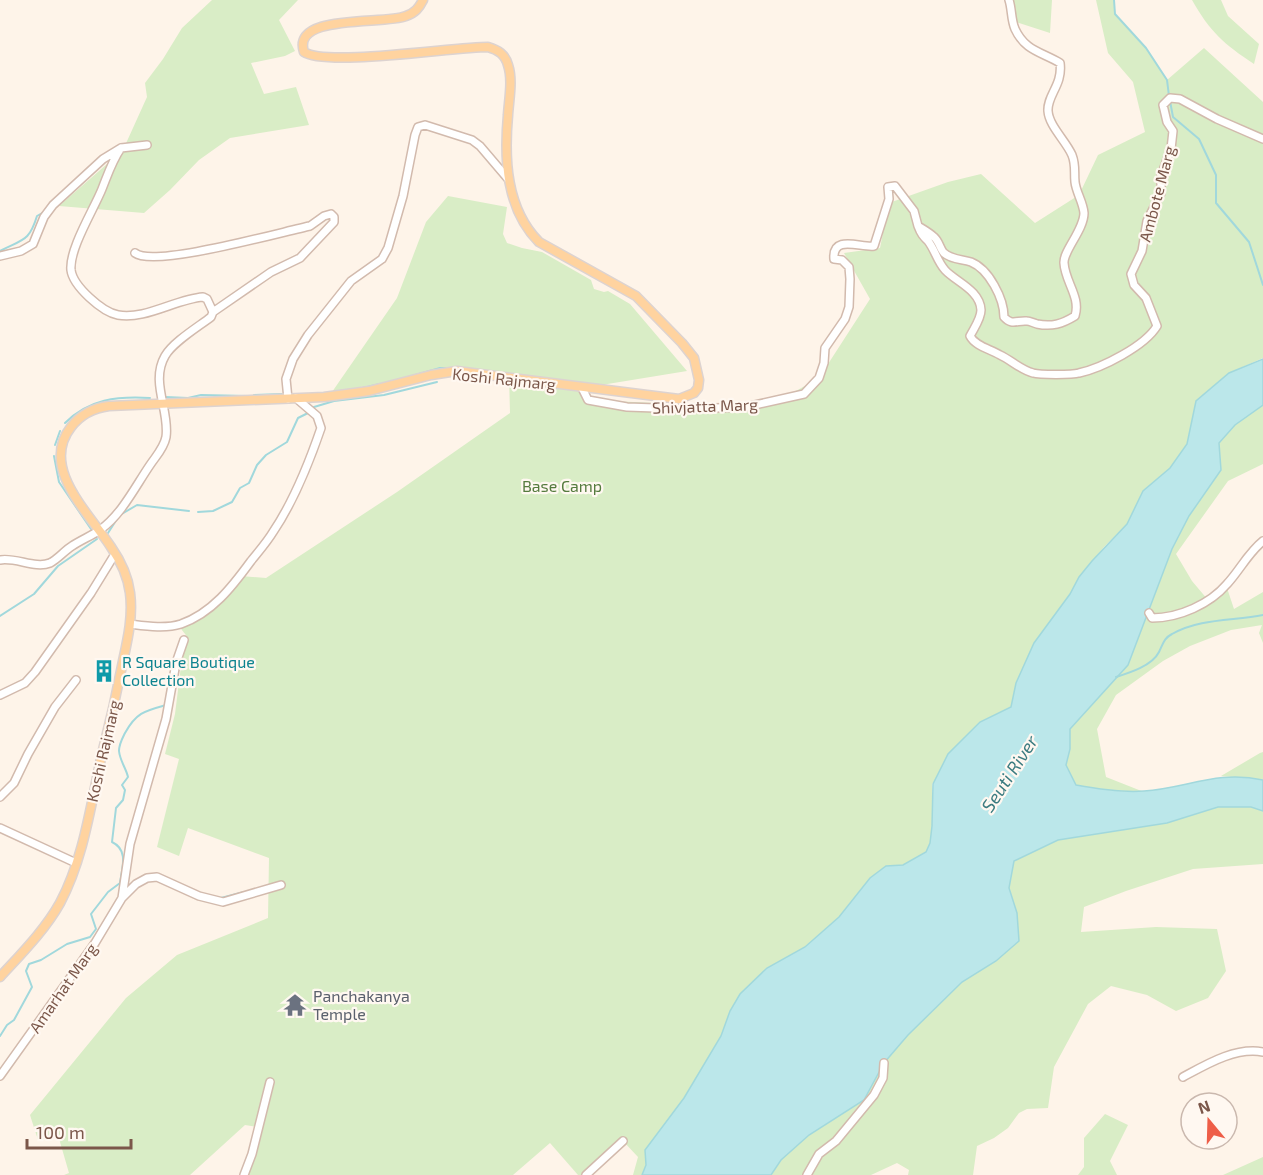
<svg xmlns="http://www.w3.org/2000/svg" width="1263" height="1175" viewBox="0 0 1263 1175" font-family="'Exo 2',sans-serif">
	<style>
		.green { fill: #d9edc6 }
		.water { fill: #bbe7ea; stroke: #a1d8dc; stroke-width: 1.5 }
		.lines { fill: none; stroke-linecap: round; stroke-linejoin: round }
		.stream { stroke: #a1d8dc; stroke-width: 2 }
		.minor-casing { stroke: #d2baad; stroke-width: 10 }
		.major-casing { stroke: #ddd3d0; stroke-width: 11 }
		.minor { stroke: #fff; stroke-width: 7 }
		.major { stroke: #ffd39f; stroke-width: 8 }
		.labels { text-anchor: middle; stroke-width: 4.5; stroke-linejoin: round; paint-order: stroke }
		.street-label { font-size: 16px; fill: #7b574a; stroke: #fff8f1 }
		.park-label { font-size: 16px; fill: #557b3e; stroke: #fff8f1 }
		.culture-label { font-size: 16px; fill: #0d838f; stroke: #fff8f1; text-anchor: start }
		.worship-label { font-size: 16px; fill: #5b616d; stroke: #fff8f1; text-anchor: start }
		.water-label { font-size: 18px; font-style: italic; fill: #3c7c81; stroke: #fff8f1 }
	</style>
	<rect width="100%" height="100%" fill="#fef4e9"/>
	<!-- green -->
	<path class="green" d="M212,0h86l-19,20 16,31 -10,5 -34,7 13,31 32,-7 13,38 -79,13 -31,22 -29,30 -26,23 -85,-7 64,-56 24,-53 -2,-14 18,-24 19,-31z
		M1009,0h43l-2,33 -37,-12z
		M1096,0h18l1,14 31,34 21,32 37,-32 59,54v256l-34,15 -33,28 -9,43 -17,24 -27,23 -16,33 -23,23 -25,30 -9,17 -36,49 -18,40 -5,24 -31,15 -48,62v42l-2,17 -4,9 -23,13 -17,1 -16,12 -31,39 -34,30 -38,21 -37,43 -9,25 -37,62 -22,31 -5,5 -15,41h-9l5,-18 -15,-16 -37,34h-8l-28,-32 -37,32h-269l14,-48 -13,-2 -55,50h-126l5,-2 -11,-38 -20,5 -8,-25 96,-117 51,-43 91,-37 1,-60 -81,-30 -9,28 -22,-9 22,-88 -14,-5 10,-40 7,-56 7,-19 -11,-14 20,-9 42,-40 26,2 131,-86 113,-79 -1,-38 -37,-7h-32l-57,15 -51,9 65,-94 29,-76 22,-26 59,11 -4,27 4,9 15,5 20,4 49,28 3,9 10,3 4,-1 22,13 57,67 -104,17 5,12 158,7 32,-6 41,-23 51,-79 -26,-46 36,-5 9,-45 59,-21 33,-8 54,49 44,-28 19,-40 47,-23 -12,-50 -25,-29z
		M1192,0h29l7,16 31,28 -5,20c-30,-20 -44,-32 -62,-64z
		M1263,405v59l-35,17 -52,73 16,27 16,19 18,-15 8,24 29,-17v51l-4,-10 3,-8 -31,5 -41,16 -27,15 -47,34 -19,34 9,48 38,15 -44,-2 -24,-5 -10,-20 4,-16v-20l58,-64 44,-116 17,-33 32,-46 -2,-27 16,-18z
		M1263,752v28l-42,-4 39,-23z
		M1218,807h33l12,4v53l-70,5 -67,22 -42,16 -3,25 75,-5 61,2 9,42 -18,27 -32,13 -29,-16 -36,-9 -23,18 -34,63 -6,41 -21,1 -8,4 -11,15 -14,10 -17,8 -4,29h-65l1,-5 -12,-7 -26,12h-100l10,-15 28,-25 55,-35 20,-37 24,-28 54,-53 34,-21 21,-48 -8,-25 5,-27 44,-21 109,-17z
		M1105,1114l23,11 -18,36 7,14h-39l6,-8v-29z
		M1263,1157v18h-40z"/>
	<!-- water -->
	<path class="water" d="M1263,359v46l-28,20 -16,18 2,27 -32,46 -17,33 -44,116 -58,64v20l-4,16 10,20c22,4 46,8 68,6 43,-3 73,-21 119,-11v31l-12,-4h-33l-51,16 -109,17 -44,21 -5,27 8,25 2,28 -23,20 -34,21 -54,53 -24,28 -20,37 -55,35 -28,25 -10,15h-129l4,-10 -1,-15 39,-52 37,-62 9,-25 10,-17 27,-26 38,-21 34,-30 31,-39 16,-12 17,-1 23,-13 4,-9 2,-17 1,-42 15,-30 32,-32 31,-15 5,-24 18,-40 36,-49 9,-17 13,-16 35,-37 16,-33 27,-23 17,-24 9,-43 33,-28z"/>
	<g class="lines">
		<!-- stream -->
		<path class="stream" d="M1114,0l1,14 31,34 21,32 2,16
			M1170,101l3,16 26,22 17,36v28l33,39 14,43
			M0,251c23,-12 29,-9 37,-35l7,-4
			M412,376l28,-8h10
			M362,388l18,-4
			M254,395l28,-1
			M165,397l23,1 13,-3 47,1
			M314,407l20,-6 50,-6 53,-13
			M65,423c24,-24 52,-27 85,-25
			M55,445l5,-14
			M54,456l5,26 32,47
			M198,512l15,-1 19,-9 8,-14 9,-5 8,-18 9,-10 21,-13 11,-24 10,-5
			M120,515l17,-10 52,6
			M108,533l9,-14
			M0,616l34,-22 24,-28 39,-27
			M176,653l5,-15
			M1116,677c13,-4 36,-11 43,-25 4,-8 5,-14 13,-18 28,-16 61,-13 91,-19
			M221,898l23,-6
			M0,1036l7,-11 7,-5 18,-33 -6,-16 3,-7 12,-4 26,-16 23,-7 6,-8 -5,-15 17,-22 12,-9c2,-15 9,-33 -8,-41l4,-34 7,-8 2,-10 -3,-5 6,-8c-2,-9 -8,-16 -9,-26 0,-7 3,-12 6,-18 11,-20 19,-22 41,-28"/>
		<!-- minor casing -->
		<g class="minor-casing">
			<path id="minor" d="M121,148c-9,13 -13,26 -19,41 -8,20 -33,60 -31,81 2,16 31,42 47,45 27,5 58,-16 85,-18l4,2 6,13
				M918,226c3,8 5,10 10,15 7,9 9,20 17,29 11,12 35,20 36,40 0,9 -7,18 -11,26 5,10 20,13 30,19 11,5 21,15 33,18 7,2 39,2 46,0 23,-5 66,-27 78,-47l-11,-28 -12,-13 -3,-11 11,-23 5,-30 14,-28v-17l10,-27 2,-18 -6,-9 -4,-17 7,-7 10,1 37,20 46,20
				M0,256l21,-5 12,-7 11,-27 9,-12 50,-46 18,-11 26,-3
				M582,388l6,12 39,7 57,2 62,-2 58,-13 15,-16 5,-15 1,-15 20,-29 4,-12 1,-28 -1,-12 -7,-7 -8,-1c-2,-25 27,-11 40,-13l15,-47 -1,-12 7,-1 19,25 4,15c5,3 12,7 16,11 5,4 6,12 10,16 8,7 18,6 27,9 18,7 33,37 33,55 8,9 13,3 23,4 3,0 6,2 10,3 15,3 25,0 38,-8 6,-19 -10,-34 -11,-53 -1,-12 20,-33 20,-50 -1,-11 -8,-21 -9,-31 -1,-10 1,-17 -3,-27 -6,-14 -23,-29 -24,-44 -1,-16 15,-26 12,-48 -18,-11 -35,-12 -45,-34 -4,-9 -3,-20 -6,-29
				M288,399l-2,-20 7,-20 15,-24 43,-54 31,-22 6,-11 15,-52 12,-61 3,-8 7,-2 47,15 8,6 29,34
				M0,560c16,-3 35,9 50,3 8,-4 14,-12 22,-17 9,-6 19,-10 28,-16 22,-16 35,-43 50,-65 6,-9 14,-17 16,-28 4,-26 -16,-55 -1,-81 8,-14 33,-29 46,-39l2,-5 58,-40 29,-14 34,-36v-5l-3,-3 -7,2 -14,10c-29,6 -156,42 -175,27
				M1149,613l3,5c27,0 58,-14 75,-34 13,-14 21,-31 36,-43
				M130,624c16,2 35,5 51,0 31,-11 51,-37 70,-63 8,-10 16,-19 22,-29 21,-31 36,-69 48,-104l-4,-12 -21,-18
				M0,695l25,-12 10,-11 56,-79 24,-39
				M0,797l14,-14 14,-29 27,-47 21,-27
				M0,828l76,35
				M122,898l8,-54 36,-125 10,-56 8,-23
				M0,1076l95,-133 27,-45 14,-14 11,-6 10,-1 42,19 24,6 58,-17
				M1183,1077c24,-13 52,-30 80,-25
				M244,1175l8,-21 18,-72
				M586,1175l37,-34
				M807,1175l12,-21 17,-13 38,-46 9,-17 1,-15"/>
		</g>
		<!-- major casing -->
		<g class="major-casing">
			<path id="major" d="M0,977c21,-23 45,-47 60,-74 24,-45 31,-100 42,-149 8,-31 15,-62 21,-93 5,-23 10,-45 7,-68 -2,-16 -10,-33 -19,-46 -21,-33 -72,-79 -40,-120 10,-13 22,-19 38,-21l215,-9 45,-6 62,-16 26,-4 222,28 15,-6 4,-5 1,-8 -5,-22 -12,-15 -46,-47 -97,-54c-33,-33 -35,-83 -31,-127 1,-16 5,-35 0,-50 -3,-11 -10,-15 -20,-18 -34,0 -162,20 -184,5 -13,-39 81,-27 102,-36 9,-3 13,-8 17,-16"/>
		</g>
		<!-- minor -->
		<use href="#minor" class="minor"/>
		<!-- major -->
		<use href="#major" class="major"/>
	</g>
	<!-- icons -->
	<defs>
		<g id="building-bare" transform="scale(1.8)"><path d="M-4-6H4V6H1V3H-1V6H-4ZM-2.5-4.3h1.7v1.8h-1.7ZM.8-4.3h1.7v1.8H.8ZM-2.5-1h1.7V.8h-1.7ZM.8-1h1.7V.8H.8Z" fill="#0f9aa8" stroke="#fff8f1" stroke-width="2.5" paint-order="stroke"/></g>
		<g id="temple-bare" transform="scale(1.8)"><path d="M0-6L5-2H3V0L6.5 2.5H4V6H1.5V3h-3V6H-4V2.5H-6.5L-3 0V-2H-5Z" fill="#6b7280" stroke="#fff8f1" stroke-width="2.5" paint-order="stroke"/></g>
	</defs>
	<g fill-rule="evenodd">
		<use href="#building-bare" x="104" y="671"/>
		<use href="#temple-bare" x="295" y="1005"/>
	</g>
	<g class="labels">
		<!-- street labels -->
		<g class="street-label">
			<text transform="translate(1157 194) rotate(-75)" y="6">Ambote Marg</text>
			<text transform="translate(504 379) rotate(6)" y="6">Koshi Rajmarg</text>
			<text transform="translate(705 406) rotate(-2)" y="6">Shivjatta Marg</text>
			<text transform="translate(103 751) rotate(-77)" y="6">Koshi Rajmarg</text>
			<text transform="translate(63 988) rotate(-55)" y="6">Amarhat Marg</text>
		</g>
		<!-- park labels -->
		<g class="park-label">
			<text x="562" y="492">Base Camp</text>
		</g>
		<!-- culture labels -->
		<g class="culture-label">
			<text x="122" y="668">R Square Boutique<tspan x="122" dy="18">Collection</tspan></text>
		</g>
		<!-- worship labels -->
		<g class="worship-label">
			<text x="313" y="1002">Panchakanya<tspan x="313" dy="18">Temple</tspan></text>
		</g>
		<!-- water labels -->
		<g class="water-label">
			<text transform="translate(1010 774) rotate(-57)" y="6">Seuti River</text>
		</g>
	</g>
	<!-- north arrow -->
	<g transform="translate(1209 1121) rotate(341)"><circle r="28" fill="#fff8f1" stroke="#cab8ae" stroke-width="1.5"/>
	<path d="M0-4.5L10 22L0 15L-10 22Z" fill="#ee5e48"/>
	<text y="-9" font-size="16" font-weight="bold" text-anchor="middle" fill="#7b574a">N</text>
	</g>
	<!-- scale -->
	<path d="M27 1139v9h104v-9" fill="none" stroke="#7b574a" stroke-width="3"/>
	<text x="36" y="1139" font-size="18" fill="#7b574a" stroke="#fff8f1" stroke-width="4.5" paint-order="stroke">100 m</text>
</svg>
